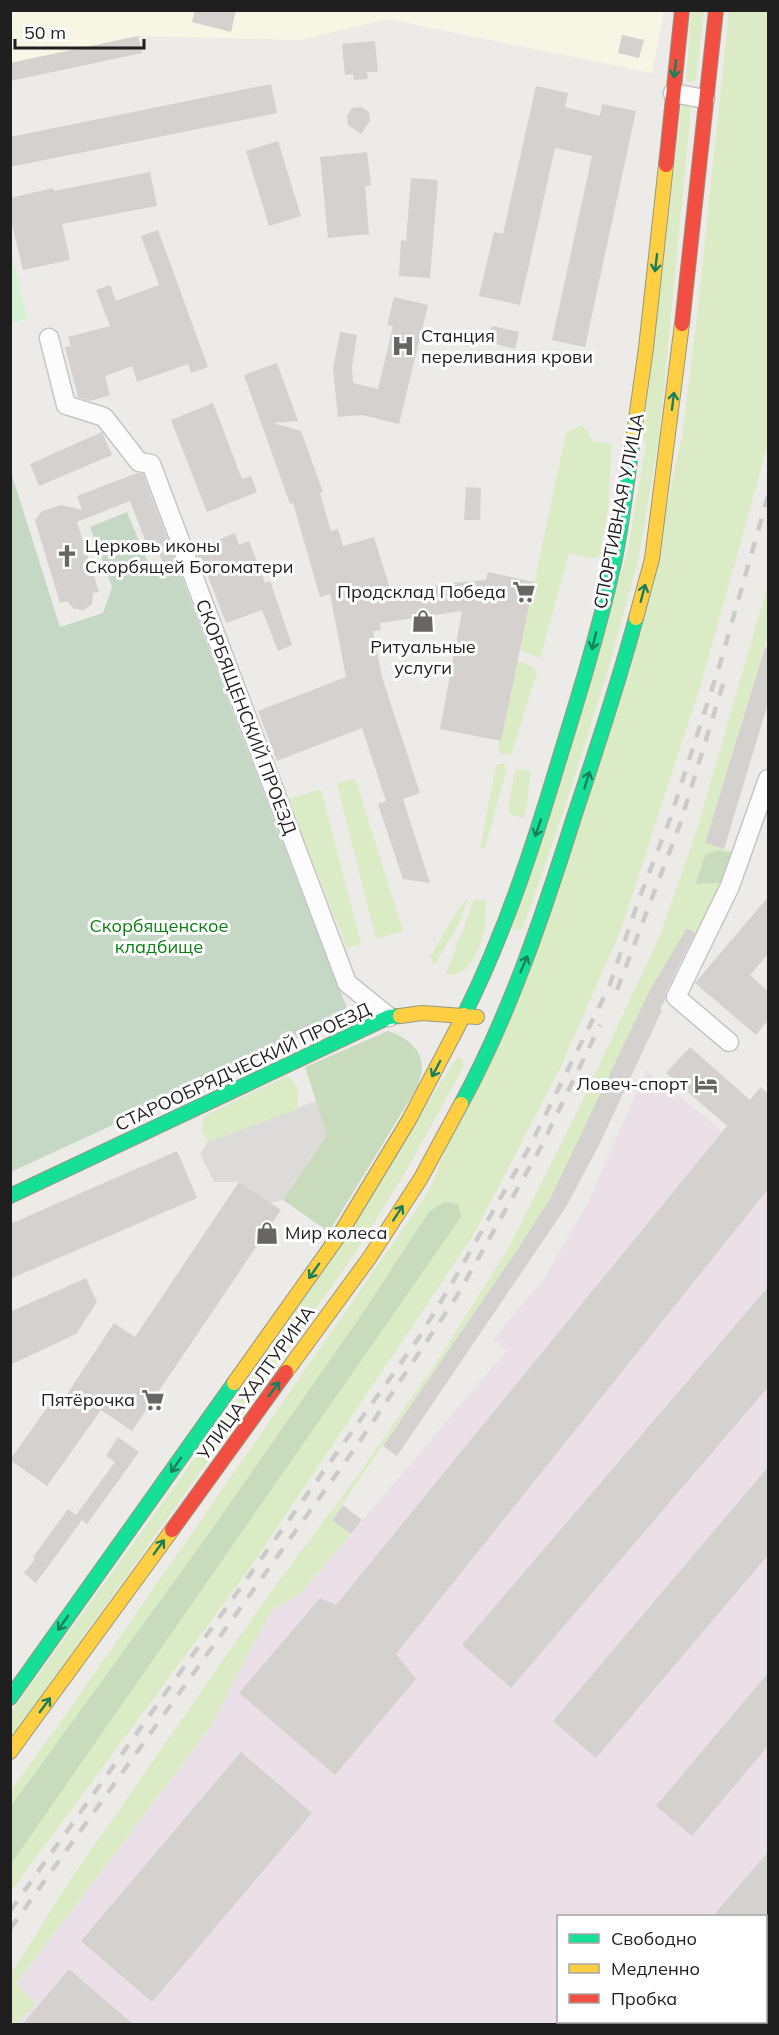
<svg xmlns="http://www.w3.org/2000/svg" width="779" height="2035" viewBox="0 0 779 2035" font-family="Mulish,sans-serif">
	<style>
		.residential { fill: #dcdbd9 }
		.industrial { fill: #ebe0e7; fill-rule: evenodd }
		.education { fill: #f7f5e3 }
		.grass { fill: #daebc6; fill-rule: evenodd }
		.forest { fill: #c8dcbd }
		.cemetery { fill: #c5d8c6 }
		.park { fill: #d5f3d4 }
		.building { fill: #d4d1cf }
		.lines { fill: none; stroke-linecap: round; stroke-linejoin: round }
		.street-casing { stroke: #c6c5c4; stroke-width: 21 }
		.fast-casing { stroke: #96977f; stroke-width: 16 }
		.slow-casing { stroke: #96977f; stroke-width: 16 }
		.jam-casing { stroke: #96977f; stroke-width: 16 }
		.street { stroke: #fcfcfc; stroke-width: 18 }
		.fast { stroke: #16e098; stroke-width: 14 }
		.slow { stroke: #ffcf43; stroke-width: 14 }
		.jam { stroke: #f24e42; stroke-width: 14 }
		.rail { stroke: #cbcbca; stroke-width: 4.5; stroke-dasharray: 12 12; stroke-linecap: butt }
		.oneway { stroke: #1a805c }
		.labels { text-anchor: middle; stroke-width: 6; stroke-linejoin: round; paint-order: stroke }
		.poi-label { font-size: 18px; fill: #1f1f1f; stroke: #fff; text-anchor: start }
		.street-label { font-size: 18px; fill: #1f1f1f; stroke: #fff }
		.park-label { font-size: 18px; fill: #098010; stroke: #fff }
	</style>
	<rect width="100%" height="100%" fill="#edebe8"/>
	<!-- residential -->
	<path class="residential" d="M316,1101l12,34 -45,65 -13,3 -31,-21h-25l-14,-28 8,-12z"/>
	<!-- industrial -->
	<path class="industrial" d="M646,1070l77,61 38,-44 7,7v930h-751l19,-21 -20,-19 195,-258 25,-50 36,-66 29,-17 205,-242 -13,-12 51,-60 45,-79zM558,1916h208v106h-208z"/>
	<!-- education -->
	<path class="education" d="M10,11h654l-12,62 -265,-54 -86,21 -163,-4 -127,27z"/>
	<!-- grass -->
	<path class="grass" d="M691,11h13l-8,69 -5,2 -5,-1z
		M729,11h39v433l-67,240 -81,248 -60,136 -86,166 -224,334 -239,323v-101l56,-77 356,-513 10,-18 198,-513 51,-232 15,-121z
		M682,103l6,1 3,5 -32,330 -20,118 -30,110 -45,143 -41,118 -5,2 -6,-2 115,-374 19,-109 -3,-8z
		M582,425l12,17 18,1 -4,64 -8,49 -8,3 -23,-6 -29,105 -20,-8 46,-217z
		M768,584v51l-63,208 32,10 -35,85 -15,-10 -136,269 -34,53 -185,269 19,15 -50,59 -29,17 -36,66 -25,50 -195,258 20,19 -19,21h-6l-1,-49 61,-96 191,-275 96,-129 79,-114 71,-112 74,-147 79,-169 37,-107zM731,856l-9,27 -25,1z
		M517,661l15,5 5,7 -26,81 -9,1 -4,-6 1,-8h2z
		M498,764h6l2,7 -21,77h-5l15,-78z
		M522,769l9,3 -5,40 -3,6 -12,-3 -3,-6 7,-39z
		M355,778l48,153 -27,8 -39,-155z
		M321,789l40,155 -14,4 -59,-149z
		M468,898l-8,24 -26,44 -4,-9 28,-48z
		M474,900h11l2,3c-3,8 -1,16 -2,24 -4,19 -15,52 -39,47z
		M457,1057l5,2 2,7 -55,100 -49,80 -349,493v-27l229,-316z
		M286,1076c13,6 14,19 11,33l-89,33 -6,-10 2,-16z"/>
	<!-- forest -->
	<path class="forest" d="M717,850l13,3 1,3 -9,27 -26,1 9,-29z
		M388,1031c16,5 34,17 34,36 0,6 -3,13 -4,19l-89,146 -46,-32 44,-65 -22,-68z
		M444,1202l14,2 3,13 -450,647v-58l189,-260 158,-226 71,-108z"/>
	<!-- cemetery -->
	<path class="cemetery" d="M10,469l50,158 43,-14 9,-26 -22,-60 37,-15 24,58 12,-5 5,12 12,-5 111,293 58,148 -96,47 -242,112z"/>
	<!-- park -->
	<path class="park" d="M10,246l17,72 -16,6h-1z"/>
	<!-- building -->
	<path class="building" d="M195,10h41l-5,22 -39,-10z
		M622,35l22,5 -5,18 -21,-5z
		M138,36l4,17 -132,28v-18z
		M375,41l3,31h-11l1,7 -14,1 -1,-6 -8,1 -3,-31z
		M271,84l6,29 -267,54v-30z
		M536,86l32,7 -3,14 35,9 2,-12 34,7 -51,236 -33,-7 40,-184 -37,-8 -35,157 -41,-9 15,-64 9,2z
		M361,107l8,5 1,9 -9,13 -13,-9 -1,-9 5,-8z
		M278,141l23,75 -32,10 -23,-75z
		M367,152l4,33 -6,1 4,48 -41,4 -8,-81z
		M150,172l7,34 -95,18 8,36 -47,10 -13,-54v-18l43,-10 1,3z
		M411,178l27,2 -8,98 -31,-2 2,-36 5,1z
		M158,230l50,137 -17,6 -3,-9 -51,18 -5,-16 -27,10 5,19 -20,6 -12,-4 -13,-50 6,-1 -3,-9 42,-11 -14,-36 14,-5 6,16 43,-16 -18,-49z
		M394,297l34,8 -29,119 -37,-9 -24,2 -5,-48 7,-37 17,3 -5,31 1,17 25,6 15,-63 -6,-1z
		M492,326l27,6 -4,17 -27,-7z
		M277,363l21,58 -25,2 28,8 22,61 -3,1 11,38 7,-2 5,17 31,-9 18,58 59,-12 35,-3 2,-8 46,10 -33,159 -61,-12 22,-118 -82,12 1,7 -8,1 9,46 38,116 -17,6 27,84 -27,-4 -25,-75 8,-3 -24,-73 -85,33 -19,-50 88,-34 -16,-83 -10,3 -27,-94 -3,1 -46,-129z
		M213,403l29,76 9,-3 6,16 -50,20 -36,-92z
		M102,432l10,23 -73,31 -9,-22z
		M137,473l6,1 37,98 -12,5 -10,-27 -8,3 -20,-52 -53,21 22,70 -6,1 -1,11 -8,6 -10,-1 -7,-8 -7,2 -25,-83 7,-9 19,-6 21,5 -5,-14z
		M466,487l15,1 -1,32h-16z
		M235,533l4,12 10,-4 16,42 5,-2 22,64 -14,6 -16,-41 -36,13 -23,-60 -2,1 -6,-15z
		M765,647h3v56l-44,146 -19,-6z
		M768,897v57l-18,21 18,16v29l-12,15 -61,-52z
		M687,928l8,5 -29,59 -1,8 -5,9 2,1 -62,133 -34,64 -169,249 -14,-10 134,-196 34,-53 99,-207z
		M690,1047l60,53 11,-13 7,7v95l-372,465 20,25 -81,96 -96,-82 81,-95 16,7 391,-479 -61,-53z
		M177,1151l20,47 -187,81v-55z
		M239,1182l42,28 -149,221 -31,-21 -54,76 -37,-26 46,-65 7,5 51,-77 21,14z
		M86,1278l11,24 -21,32 -66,31v-53z
		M768,1287v100l-257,301 -49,-43z
		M118,1437l21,15 -52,72 -9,-7 4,3 -46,63 -12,-10 11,-14 -2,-2 35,-48 8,6 39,-53 -9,-6z
		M768,1467v88l-172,203 -43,-37z
		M343,1505l19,15 -11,14 -19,-14z
		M768,1673v73l-76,90 -36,-30z
		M241,1752l71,61 -160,189 -71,-61z
		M768,1852v65h-56z
		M69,1969l65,56h-112z"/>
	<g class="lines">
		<!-- street casing -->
		<g class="street-casing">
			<path id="street" d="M673,93l32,6
				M49,338l17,67 38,12 35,45 12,2 196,519 42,34
				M729,1042l-53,-45 54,-111 38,-107"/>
		</g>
		<!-- fast casing -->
		<g class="fast-casing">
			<path id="fast" d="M464,1015c41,-82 69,-168 95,-255 20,-65 40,-130 55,-197 9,-42 13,-86 20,-130
				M461,1104c49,-90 82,-189 113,-287 22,-66 44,-132 62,-199
				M10,1196l379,-179 11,-1
				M10,1698l224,-315"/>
		</g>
		<!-- slow casing -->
		<g class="slow-casing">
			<path id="slow" d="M634,433l12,-85 20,-183
				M636,618l16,-59 30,-235
				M400,1016l22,-3 55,4
				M286,1372l84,-115 51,-79 40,-74
				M234,1383l106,-149 69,-114 55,-105
				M10,1752l162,-222"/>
		</g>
		<!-- jam casing -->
		<g class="jam-casing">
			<path id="jam" d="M666,165l16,-155
				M682,324l34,-314
				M172,1530l114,-158"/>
		</g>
		<!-- street -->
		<use href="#street" class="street"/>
		<!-- fast -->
		<use href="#fast" class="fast"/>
		<!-- slow -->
		<use href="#slow" class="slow"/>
		<!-- jam -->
		<use href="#jam" class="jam"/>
		<!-- rail -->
		<path class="rail" d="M617,990l63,-166 44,-143
			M10,1911l408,-572 33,-54 79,-139 79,-159 30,-88 31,-80 50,-155 48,-168
			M10,1929l348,-485 99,-148 85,-151 58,-120"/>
	</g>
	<!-- one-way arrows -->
	<defs><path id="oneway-shaft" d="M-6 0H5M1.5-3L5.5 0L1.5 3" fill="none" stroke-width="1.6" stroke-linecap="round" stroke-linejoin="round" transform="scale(1.5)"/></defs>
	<g class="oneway">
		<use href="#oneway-shaft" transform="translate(675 69) rotate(97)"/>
		<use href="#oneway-shaft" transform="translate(656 263) rotate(97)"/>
		<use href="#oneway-shaft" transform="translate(673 401) rotate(-83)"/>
		<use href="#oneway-shaft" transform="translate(643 593) rotate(-75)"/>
		<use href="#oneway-shaft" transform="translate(594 641) rotate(104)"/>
		<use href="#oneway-shaft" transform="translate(587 780) rotate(-73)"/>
		<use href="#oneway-shaft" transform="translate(538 828) rotate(109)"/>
		<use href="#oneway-shaft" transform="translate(524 964) rotate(-67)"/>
		<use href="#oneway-shaft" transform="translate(436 1069) rotate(118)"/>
		<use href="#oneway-shaft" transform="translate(398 1213) rotate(-57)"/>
		<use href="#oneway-shaft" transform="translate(314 1271) rotate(125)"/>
		<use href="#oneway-shaft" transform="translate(274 1389) rotate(-54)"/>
		<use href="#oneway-shaft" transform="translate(176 1465) rotate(125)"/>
		<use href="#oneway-shaft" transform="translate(159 1547) rotate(-54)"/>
		<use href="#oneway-shaft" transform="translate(63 1623) rotate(125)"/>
		<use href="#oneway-shaft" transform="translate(45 1705) rotate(-54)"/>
	</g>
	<!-- icons -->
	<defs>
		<g id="hospital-bare" transform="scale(1.8)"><path d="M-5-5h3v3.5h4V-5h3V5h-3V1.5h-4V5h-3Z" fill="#676665" stroke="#fff" stroke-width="2.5" paint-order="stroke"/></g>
		<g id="church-bare" transform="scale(1.8)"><path d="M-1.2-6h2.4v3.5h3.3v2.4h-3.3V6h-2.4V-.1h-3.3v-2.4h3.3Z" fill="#676665" stroke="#fff" stroke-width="2.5" paint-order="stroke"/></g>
		<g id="supermarket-bare" transform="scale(1.8)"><path d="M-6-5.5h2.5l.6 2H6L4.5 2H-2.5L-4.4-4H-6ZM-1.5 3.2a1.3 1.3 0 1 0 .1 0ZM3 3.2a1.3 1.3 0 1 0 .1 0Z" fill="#676665" stroke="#fff" stroke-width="2.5" paint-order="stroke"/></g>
		<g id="shop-bare" transform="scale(1.8)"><path d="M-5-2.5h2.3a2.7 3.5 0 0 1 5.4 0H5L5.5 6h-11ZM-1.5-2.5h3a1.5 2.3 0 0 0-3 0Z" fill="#676665" stroke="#fff" stroke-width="2.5" paint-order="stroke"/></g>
		<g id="hotel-bare" transform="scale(1.8)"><path d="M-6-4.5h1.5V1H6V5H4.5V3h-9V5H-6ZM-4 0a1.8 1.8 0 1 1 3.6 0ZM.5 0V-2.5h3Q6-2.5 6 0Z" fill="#676665" stroke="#fff" stroke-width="2.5" paint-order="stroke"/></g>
	</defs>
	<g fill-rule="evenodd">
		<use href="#hospital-bare" x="403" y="346"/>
		<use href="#church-bare" x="67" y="556"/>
		<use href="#supermarket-bare" x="524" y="592"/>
		<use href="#shop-bare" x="423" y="621"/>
		<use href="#hotel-bare" x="706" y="1084"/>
		<use href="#shop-bare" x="267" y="1233"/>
		<use href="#supermarket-bare" x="153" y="1400"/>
	</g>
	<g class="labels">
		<!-- poi labels -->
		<g class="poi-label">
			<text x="421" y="342">Станция<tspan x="421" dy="21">переливания крови</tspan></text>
			<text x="85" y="552">Церковь иконы<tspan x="85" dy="21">Скорбящей Богоматери</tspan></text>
			<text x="506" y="598" text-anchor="end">Продсклад Победа</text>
			<text x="423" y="653" text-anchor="middle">Ритуальные<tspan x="423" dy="21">услуги</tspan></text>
			<text x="688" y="1090" text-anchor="end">Ловеч-спорт</text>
			<text x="285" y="1239">Мир колеса</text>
			<text x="135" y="1406" text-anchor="end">Пятёрочка</text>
		</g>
		<!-- street labels -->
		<g class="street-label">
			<text transform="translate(619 511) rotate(-79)" y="6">СПОРТИВНАЯ УЛИЦА</text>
			<text transform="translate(246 717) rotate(69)" y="6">СКОРБЯЩЕНСКИЙ ПРОЕЗД</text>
			<text transform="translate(243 1067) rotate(-25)" y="6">СТАРООБРЯДЧЕСКИЙ ПРОЕЗД</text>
			<text transform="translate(256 1383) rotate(-54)" y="6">УЛИЦА ХАЛТУРИНА</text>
		</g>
		<!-- park labels -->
		<g class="park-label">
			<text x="159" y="932">Скорбященское<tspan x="159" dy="21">кладбище</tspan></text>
		</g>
	</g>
	<!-- border -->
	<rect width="779" height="2035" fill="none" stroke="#1f1f1f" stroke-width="24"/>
	<!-- legend -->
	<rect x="557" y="1915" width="210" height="108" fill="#ffffff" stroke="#a5a5a5" stroke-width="1.5"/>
	<rect x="569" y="1934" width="30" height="9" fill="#16e098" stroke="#a5a5a5" stroke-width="1.5"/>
	<text x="611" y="1945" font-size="18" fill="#1f1f1f">Свободно</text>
	<rect x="569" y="1964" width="30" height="9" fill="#ffcf43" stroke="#a5a5a5" stroke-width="1.5"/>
	<text x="611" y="1975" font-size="18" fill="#1f1f1f">Медленно</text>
	<rect x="569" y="1994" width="30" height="9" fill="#f24e42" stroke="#a5a5a5" stroke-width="1.5"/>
	<text x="611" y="2005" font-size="18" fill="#1f1f1f">Пробка</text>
	<!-- scale -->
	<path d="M15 39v9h129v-9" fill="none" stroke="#1f1f1f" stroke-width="3"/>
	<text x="24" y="39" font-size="18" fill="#1f1f1f" stroke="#ffffff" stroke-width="4.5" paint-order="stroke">50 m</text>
</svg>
